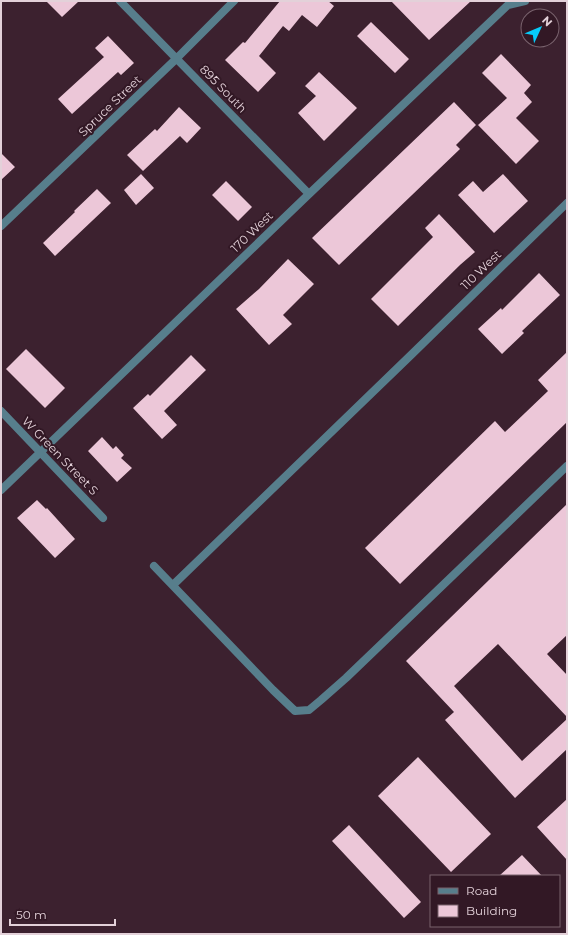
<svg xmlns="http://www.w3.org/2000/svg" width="568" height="935" viewBox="0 0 568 935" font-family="Montserrat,sans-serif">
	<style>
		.building { fill: #ecc7d8 }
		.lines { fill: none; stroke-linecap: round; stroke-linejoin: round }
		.street { stroke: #577e8c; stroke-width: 8 }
		.labels { text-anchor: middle; stroke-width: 4; stroke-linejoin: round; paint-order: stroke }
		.street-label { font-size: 12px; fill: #e3d1d9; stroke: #321825 }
	</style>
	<rect width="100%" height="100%" fill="#3c212f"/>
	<!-- building -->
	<path class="building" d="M46,1h33l-17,16z
		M280,1h48l6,5 -17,21 -15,-12 -13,16 -6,-5 -24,30 17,17 -18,19 -33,-32 18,-18 2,1z
		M391,1h80l-42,39z
		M371,22l38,37 -14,14 -38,-37z
		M108,36l26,27 -13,12 -3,-3 -46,42 -14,-15 46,-42 -9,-9z
		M501,54l30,31 -7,8 8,9 -16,16 23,23 -23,23 -38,-39 29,-27 -25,-25z
		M319,72l38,36 -33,33 -26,-28 18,-17 -11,-10z
		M454,102l22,23 -20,20 4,4 -121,116 -27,-27z
		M179,107l22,21 -14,15 -7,-7 -37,35 -16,-16 28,-26 2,2z
		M1,153l14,14 -14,13z
		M141,174l13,14 -18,17 -12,-15z
		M503,174l25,27 -34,32 -36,-38 15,-14 10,11z
		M226,181l26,26 -14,14 -26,-26z
		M97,189l14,14 -56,53 -12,-13 32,-31 -1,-1z
		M439,214l36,38 -15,13 -62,61 -27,-27 62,-62 -8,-9z
		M288,259l26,25 -31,31 9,9 -23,21 -33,-36 23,-20z
		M539,273l21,22 -38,36 2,2 -22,21 -24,-25 23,-21 1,2z
		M26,349l39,39 -20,20 -39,-39z
		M567,352v70l-167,162 -35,-36 130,-127 10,11 43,-41 -10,-11z
		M191,355l15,15 -42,41 13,14 -15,14 -29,-31 15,-14 2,2z
		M102,437l11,12 3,-3 8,9 -3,3 11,10 -15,14 -29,-31z
		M37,500l9,9 1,-1 28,31 -20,19 -38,-40z
		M567,504v131l-20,19 20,21v42l-69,-73 -44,42 68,75 45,-42v30l-52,49 -70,-78 9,-8 -48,-51z
		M418,757l73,77 -40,38 -73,-76z
		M567,799v61l-30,-33z
		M349,825l72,77 -17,16 -72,-77z
		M522,855l20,21h-43z"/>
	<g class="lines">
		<!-- street -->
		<path class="street" d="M120,1l189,193
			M1,226l175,-167 58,-58
			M1,411l102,107
			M1,490l308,-296 199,-189 17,-4
			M154,566l119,124 22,21 14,-1 12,-10 25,-22 221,-212
			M173,585l238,-230 156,-152"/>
	</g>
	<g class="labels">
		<!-- street labels -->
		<g class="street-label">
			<text transform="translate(223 89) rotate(46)" y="4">895 South</text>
			<text transform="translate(110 106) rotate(-44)" y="4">Spruce Street</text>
			<text transform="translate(252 232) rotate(-44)" y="4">170 West</text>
			<text transform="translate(481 270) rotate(-44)" y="4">110 West</text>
			<text transform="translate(60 456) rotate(46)" y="4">W Green Street S</text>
		</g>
	</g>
	<!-- border -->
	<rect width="568" height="935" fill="none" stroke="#e3d1d9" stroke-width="4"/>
	<!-- legend -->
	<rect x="430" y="875" width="130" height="52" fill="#321825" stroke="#79626d"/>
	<rect x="438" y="888" width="20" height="6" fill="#577e8c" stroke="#79626d"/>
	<text x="466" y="895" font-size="12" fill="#e3d1d9">Road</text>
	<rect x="438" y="905" width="20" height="12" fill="#ecc7d8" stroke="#79626d"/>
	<text x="466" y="915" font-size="12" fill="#e3d1d9">Building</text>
	<!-- north arrow -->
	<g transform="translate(540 28) rotate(46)"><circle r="19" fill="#321825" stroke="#79626d"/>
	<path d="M0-3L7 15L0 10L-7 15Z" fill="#06cbf9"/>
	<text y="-6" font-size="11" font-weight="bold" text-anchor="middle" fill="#e3d1d9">N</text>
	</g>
	<!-- scale -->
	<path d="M10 919v6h105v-6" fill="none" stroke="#e3d1d9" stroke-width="2"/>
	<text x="16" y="919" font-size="12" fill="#e3d1d9" stroke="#321825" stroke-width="3" paint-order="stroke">50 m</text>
</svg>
